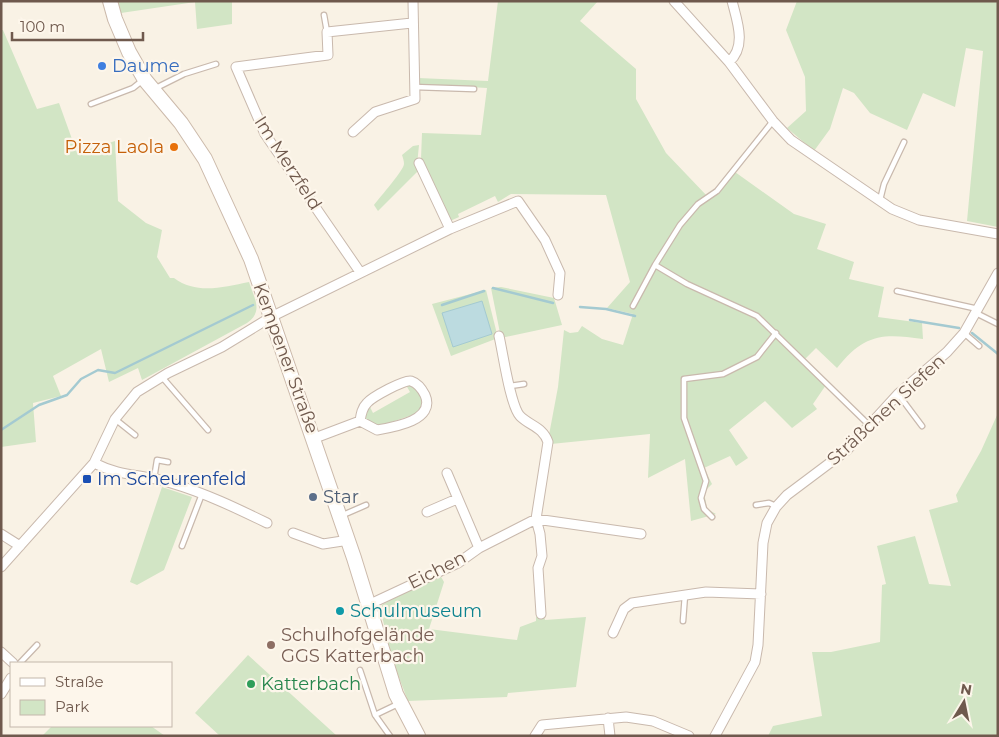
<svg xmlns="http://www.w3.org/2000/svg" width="999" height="737" viewBox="0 0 999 737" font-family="Montserrat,sans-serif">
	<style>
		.green { fill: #d2e5c5 }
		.water { fill: #bcdbe0; stroke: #a4cad1 }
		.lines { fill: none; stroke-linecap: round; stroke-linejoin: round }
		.stream { stroke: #a4cad1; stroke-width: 2.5 }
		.service-casing { stroke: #c9b9ad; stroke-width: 7 }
		.minor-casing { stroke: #c9b9ad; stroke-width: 11 }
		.secondary-casing { stroke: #ccbaab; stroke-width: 16 }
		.service { stroke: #fff; stroke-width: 4.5 }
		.minor { stroke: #fff; stroke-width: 9 }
		.secondary { stroke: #fff; stroke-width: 14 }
		.shop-dot { fill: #3f7fe0; stroke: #fdf6eb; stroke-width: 2 }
		.food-dot { fill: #e8710a; stroke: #fdf6eb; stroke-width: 2 }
		.transit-dot { fill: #1a4fb4; stroke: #fdf6eb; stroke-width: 2 }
		.service-dot { fill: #5c6f8a; stroke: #fdf6eb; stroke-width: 2 }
		.culture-dot { fill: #0f9aa8; stroke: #fdf6eb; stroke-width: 2 }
		.education-dot { fill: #8d6e63; stroke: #fdf6eb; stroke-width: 2 }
		.leisure-dot { fill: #2e9e5b; stroke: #fdf6eb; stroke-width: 2 }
		.labels { text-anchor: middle; stroke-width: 4.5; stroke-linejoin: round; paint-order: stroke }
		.shop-label { font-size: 18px; fill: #366cbe; stroke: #fdf6eb; text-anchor: start }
		.food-label { font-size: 18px; fill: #c56008; stroke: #fdf6eb; text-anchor: end }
		.street-label { font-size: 18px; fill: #6f594d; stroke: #fdf6eb }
		.transit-label { font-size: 18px; fill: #164399; stroke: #fdf6eb; text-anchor: start }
		.service-label { font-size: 18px; fill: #4e5e75; stroke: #fdf6eb; text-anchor: start }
		.culture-label { font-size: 18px; fill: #0d838f; stroke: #fdf6eb; text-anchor: start }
		.education-label { font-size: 18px; fill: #785e54; stroke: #fdf6eb; text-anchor: start }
		.leisure-label { font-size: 18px; fill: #27864d; stroke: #fdf6eb; text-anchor: start }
	</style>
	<rect width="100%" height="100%" fill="#f9f2e5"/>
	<!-- green -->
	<path class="green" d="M118,1h114v23l-35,5 -2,-27 -74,11z
		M498,1h100l-18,20 56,48v30l30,54 42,44 8,-3 19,-22 59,42 32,10 -9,25 37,13 -5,17 35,8 -6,30 44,6 1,16c-41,-6 -59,-5 -86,29l-21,-20 -11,11 23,23 -15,22 4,5 -25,19 -27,-27 -36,29 19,28 -12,8 -6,-10 -26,12 8,16 -8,8 3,17 9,5 -25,7 -6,-62 -37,19 2,-44 -99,10 -2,-9 9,-48 6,-57 6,3 8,-1 4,-6 20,13 21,6 10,-31 -26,-6 23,-26 -24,-87 -95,-1 -13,8 -3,-6 -37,18 1,3 -9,4 -29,-62 1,-26 59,2 6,-47 -69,-4v-6l70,3z
		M797,1h201v226l-31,-6 16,-170 -17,-3 -11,59 -32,-14 -16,37 -37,-17 -16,-20 -11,-5 -13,41 -16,22 -27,-23 19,-17 -1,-34 -19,-47z
		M1,30h2l34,79 22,-6 18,50 38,-12 3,60 28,22 16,7 -5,27 13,21h4c23,17 49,9 75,4 5,16 15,29 -2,41l-105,57 -4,-12 -29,14 -8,-33 -48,27 8,20 -28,7 3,39 -35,5z
		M419,145l-2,20 2,5 -41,41 -4,-6c6,-8 30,-35 30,-41 0,-3 -1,-6 -2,-9l11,-9z
		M501,287l53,11 8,27 -61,13 -10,-50z
		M486,290l12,48 -47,18 -19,-52z
		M410,384l8,5 6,15 -6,9 -41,14 -10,-4 -3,-7 5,-11 4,8 37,-21 -4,-7z
		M998,413v323h-230l5,-10 49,-10 -10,-64h19l49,-10 2,-57 4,-1 -9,-38 38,-10 14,48 22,2 -22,-76 29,-8 -2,-7 25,-44z
		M162,487l30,10 -28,73 -27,15 -7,-3z
		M440,575l4,7 -15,47 88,11 3,-13 16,-6v-4l8,-1 1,4 41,-3 -10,70 -68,6 -1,4 -99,4 -15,-39 -13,-54 3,-4z
		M248,655l89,81h-117l-25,-23z
		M52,726h99l14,10h-123z"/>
	<!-- water -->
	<path class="water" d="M482,301l10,33 -39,13 -11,-34z"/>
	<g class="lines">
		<!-- stream -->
		<path class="stream" d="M493,288l60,15
			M442,305l42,-14
			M580,307l26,2 29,7
			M910,320l49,8
			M972,333l26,21
			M1,430l38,-25 28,-10 14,-16 17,-9 17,3 138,-68"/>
		<!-- service casing -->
		<g class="service-casing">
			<path id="service" d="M324,15l3,17
				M414,87l60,2
				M154,89l30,-15 32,-10
				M91,104l42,-16 10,-8
				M773,121l-56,70 -19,13 -18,21 -25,40 32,19 70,32 113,110
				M880,200l4,-16 20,-42
				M897,291l81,18
				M633,306l22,-41
				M976,313l22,11
				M964,333l15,13
				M162,377l46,53
				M510,386l14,-2
				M898,394l24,32
				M115,419l20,16
				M154,479l3,-19 11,2
				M756,505l13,-2 7,3
				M343,515l23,-10
				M712,517l-8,-8 -3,-11 5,-17 -22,-63v-39l39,-5 34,-17 19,-24
				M182,546l20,-52
				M683,621l2,-26
				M20,663l17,-18
				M360,670l15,45 23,-11
				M375,715l15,21"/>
		</g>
		<!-- minor casing -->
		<g class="minor-casing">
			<path id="minor" d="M674,1l55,61 44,59 18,19 101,69 27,11 79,14
				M729,62c18,-16 8,-41 3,-61
				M353,132l22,-20 40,-13 -2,-98
				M419,163l31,66
				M360,272l-95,-138 -29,-67 92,-12 -1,-23 85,-9
				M499,336c4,17 11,69 21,80 10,10 23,11 28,26l-12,77 4,15 2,22 -4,12 3,46
				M315,438l45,-17 17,9c18,-3 59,-10 48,-35 -3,-6 -8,-12 -14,-14 -6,-2 -39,16 -44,22 -5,5 -6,11 -7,18
				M94,463c27,14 49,11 77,20 34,10 65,25 96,40
				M447,473l32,75
				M427,512l30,-13
				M293,533l30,11 26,-4
				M1,534l19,12
				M1,567l93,-104 21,-44 22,-27 31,-19 54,-26 49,-30 179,-88 68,-28 27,39 15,33 -2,22
				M368,605l90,-42 21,-15 57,-29 105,15
				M613,633l11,-24 8,-6 74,-11 55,2
				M1,652l12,11
				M1,694l10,-16
				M608,718l2,18
				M535,736l7,-11 84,-8 27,4 36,15
				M715,736l40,-74 3,-17 5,-102 4,-20 9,-16 11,-12 60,-45 51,-56 49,-42 17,-19 34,-60"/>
		</g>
		<!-- secondary casing -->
		<g class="secondary-casing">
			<path id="secondary" d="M110,1l5,18 14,33 16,28 36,43 24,36 46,100 103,299 42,136 22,42"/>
		</g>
		<!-- service -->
		<use href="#service" class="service"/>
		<!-- minor -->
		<use href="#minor" class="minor"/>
		<!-- secondary -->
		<use href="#secondary" class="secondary"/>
	</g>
	<!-- markers -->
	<circle class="shop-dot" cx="102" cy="66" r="5"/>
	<circle class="food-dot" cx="174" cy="147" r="5"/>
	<rect class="transit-dot" x="82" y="474" width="10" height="10" rx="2.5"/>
	<circle class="service-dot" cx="313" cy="497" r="5"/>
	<circle class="culture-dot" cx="340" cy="611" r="5"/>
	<circle class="education-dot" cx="271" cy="645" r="5"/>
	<circle class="leisure-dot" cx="251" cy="684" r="5"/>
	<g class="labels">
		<!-- shop labels -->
		<g class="shop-label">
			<text x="112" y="72">Daume</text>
		</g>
		<!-- food labels -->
		<g class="food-label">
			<text x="164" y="153">Pizza Laola</text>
		</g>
		<!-- street labels -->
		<g class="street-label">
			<text transform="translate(288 163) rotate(57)" y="6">Im Merzfeld</text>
			<text transform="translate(286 358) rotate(70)" y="6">Kempener Straße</text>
			<text transform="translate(886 410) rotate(-43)" y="6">Sträßchen Siefen</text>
			<text transform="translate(437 570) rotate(-27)" y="6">Eichen</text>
		</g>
		<!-- transit labels -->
		<g class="transit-label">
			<text x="97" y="485">Im Scheurenfeld</text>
		</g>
		<!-- service labels -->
		<g class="service-label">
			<text x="323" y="503">Star</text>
		</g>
		<!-- culture labels -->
		<g class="culture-label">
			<text x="350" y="617">Schulmuseum</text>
		</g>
		<!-- education labels -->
		<g class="education-label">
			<text x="281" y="641">Schulhofgelände<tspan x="281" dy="21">GGS Katterbach</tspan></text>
		</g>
		<!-- leisure labels -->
		<g class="leisure-label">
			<text x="261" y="690">Katterbach</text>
		</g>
	</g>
	<!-- border -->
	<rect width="999" height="737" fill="none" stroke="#6f594d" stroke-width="5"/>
	<!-- legend -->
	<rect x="10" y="662" width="162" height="65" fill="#fdf6eb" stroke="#c4b7ac"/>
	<rect x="20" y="678" width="25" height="8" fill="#ffffff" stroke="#c4b7ac"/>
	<text x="55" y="687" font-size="15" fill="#6f594d">Straße</text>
	<rect x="20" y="700" width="25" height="15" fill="#d2e5c5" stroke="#c4b7ac"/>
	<text x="55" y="712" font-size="15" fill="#6f594d">Park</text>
	<!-- north arrow -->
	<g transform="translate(964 702) rotate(10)" stroke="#fdf6eb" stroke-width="4" paint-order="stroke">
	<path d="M0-4L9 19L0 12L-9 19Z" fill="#6f594d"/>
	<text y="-8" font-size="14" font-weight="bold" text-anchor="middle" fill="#6f594d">N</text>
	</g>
	<!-- scale -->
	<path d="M12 32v8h131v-8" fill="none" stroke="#6f594d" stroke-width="2.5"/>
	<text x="20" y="32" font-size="15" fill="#6f594d" stroke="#fdf6eb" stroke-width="4" paint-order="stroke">100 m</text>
</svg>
